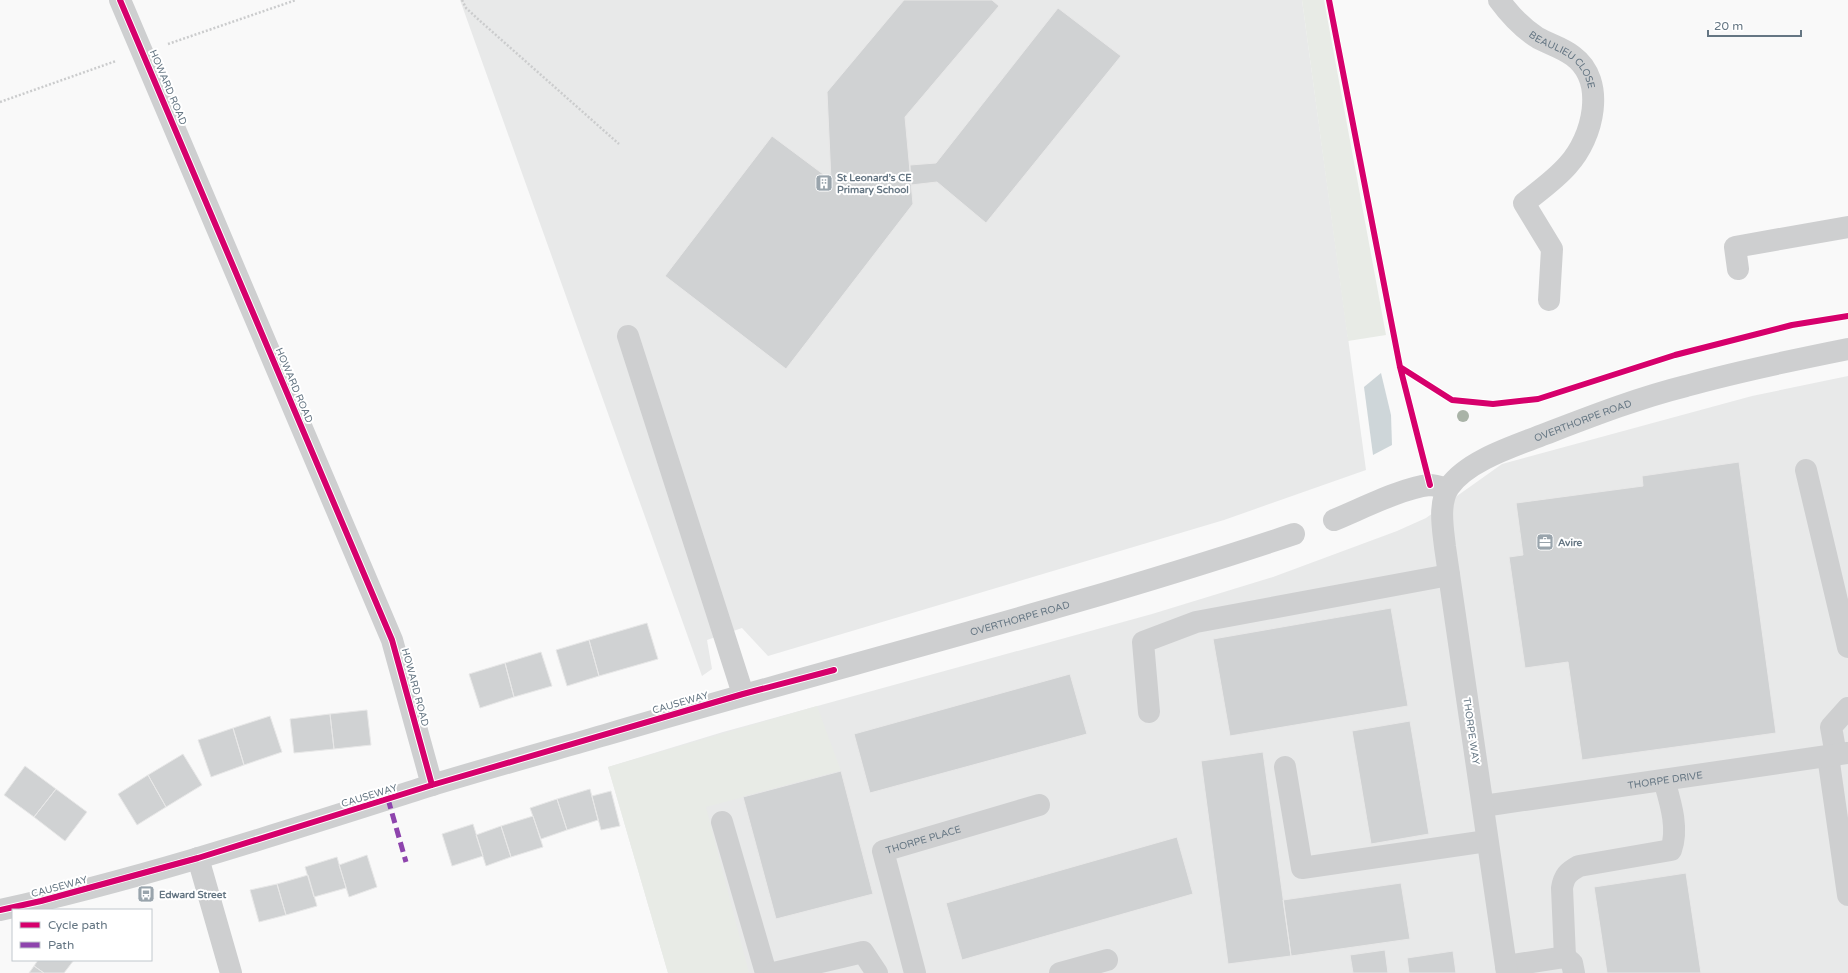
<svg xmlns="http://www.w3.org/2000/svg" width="1848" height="973" viewBox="0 0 1848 973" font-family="'Varela Round',sans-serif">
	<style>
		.built { fill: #e8e9e9 }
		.green { fill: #e8ebe6 }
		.water { fill: #ced6d9 }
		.building { fill: #d0d2d3; stroke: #e8e8e8 }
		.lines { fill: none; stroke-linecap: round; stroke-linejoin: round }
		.path { stroke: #cbcccd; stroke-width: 2.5; stroke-dasharray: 2 2; stroke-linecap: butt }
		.minor { stroke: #cecfd0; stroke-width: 22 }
		.quiet { stroke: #8e44ad; stroke-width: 5; stroke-dasharray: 10 5; stroke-linecap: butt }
		.cycleway-casing { stroke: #fff; stroke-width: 8 }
		.cycleway { stroke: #d6006c; stroke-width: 6 }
		.tree { fill: #a9b3a7 }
		.labels { text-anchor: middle; stroke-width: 4; stroke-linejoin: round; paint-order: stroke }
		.street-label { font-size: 10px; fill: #657683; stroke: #fff }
		.poi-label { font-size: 10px; font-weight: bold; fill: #657683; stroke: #fff; text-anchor: start }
	</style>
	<rect width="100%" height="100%" fill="#f9f9f9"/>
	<!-- built -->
	<path class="built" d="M460,0h842l64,470 -142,50 -456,136 -26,-28 -35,12 5,29 -10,7z
		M1848,376v597h-1180l-60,-206 115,-35 429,-118 121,-37 124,-46 29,-13 76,-54 250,-68z"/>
	<!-- green -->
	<path class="green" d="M1302,0h22l62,335 -38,6z
		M817,706l24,65 -135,36 43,166h-81l-60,-206z"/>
	<!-- water -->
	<path class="water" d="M1381,373l10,42 1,30 -19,10 -9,-68z"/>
	<!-- building -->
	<path class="building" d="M904,0h88l7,6 -94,111 8,87 -127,165 -121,-93 107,-140 59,44 -4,-88z
		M1058,8l63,48 -135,167 -49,-41 -26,3 -1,-20 26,-2z
		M1739,462l37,271 -194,27 -14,-98 -43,6 -16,-111 14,-2 -7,-52 127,-17 -1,-10z
		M1391,608l17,98 -178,30 -17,-97z
		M647,623l11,36 -59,17 -10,-36z
		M589,640l10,36 -32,10 -11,-36z
		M541,652l11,34 -38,11 -9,-34z
		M505,663l9,34 -34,11 -11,-34z
		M1070,674l17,60 -217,59 -16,-59z
		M367,710l4,35 -37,4 -4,-35z
		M330,714l4,35 -40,4 -4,-34z
		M270,716l12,36 -38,13 -11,-37z
		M1410,721l19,113 -58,10 -19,-113z
		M233,728l11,37 -33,12 -13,-37z
		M1263,752l28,204 -63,8 -27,-203z
		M183,754l19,31 -36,22 -18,-32z
		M25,766l31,23 -22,28 -30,-22z
		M841,771l32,123 -97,25 -33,-122z
		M148,775l18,32 -29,18 -19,-31z
		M56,789l31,23 -22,29 -31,-24z
		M590,789l8,31 -31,10 -10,-31z
		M611,791l9,35 -19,4 -9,-34z
		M557,799l10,31 -26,9 -11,-31z
		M533,816l10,31 -32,10 -10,-31z
		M473,824l10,32 -31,10 -10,-32z
		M501,826l10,31 -25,9 -10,-31z
		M1177,837l16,57 -231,66 -16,-57z
		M367,855l10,32 -28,10 -10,-32z
		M337,857l9,31 -32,9 -9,-30z
		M1686,873l15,100h-94l-13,-86z
		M308,875l9,31 -31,9 -9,-31z
		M1401,883l9,56 -119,17 -8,-56z
		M277,884l9,31 -27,7 -9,-32z
		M1385,950l3,23h-35l-3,-18z
		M1453,951l3,22h-47l-2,-15z
		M38,960h36l-10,13h-20l-10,-7z
		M34,966l10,7h-15z"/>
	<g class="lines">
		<!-- path -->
		<path class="path" d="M462,0l4,8 13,12 140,124
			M168,44l128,-44
			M0,102l116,-41"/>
		<!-- minor -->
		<g class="minor">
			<path d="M120,0l272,640 40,145"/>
			<path id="s1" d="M1499,0c11,15 23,28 39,38 11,6 25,10 35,18 34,25 20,82 -5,109 -12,14 -29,26 -44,38l28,46 -3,51"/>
			<path d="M1738,269l-3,-22 113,-20"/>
			<path d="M628,336l115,358"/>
			<path d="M1806,470l42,177"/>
			<path d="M1334,520c27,-11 68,-32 95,-35 7,0 12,2 18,4"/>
			<path d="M1149,712l-6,-70 53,-20 253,-47"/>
			<path d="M1836,755l-5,-28 17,-19"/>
			<path d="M1828,756l20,139"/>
			<path d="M1285,767l17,101 185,-27"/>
			<path id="s2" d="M1483,806l365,-53"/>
			<path d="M722,822l44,151"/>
			<path d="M198,858l33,115"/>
			<path id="s3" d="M0,910c145,-32 287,-79 429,-124 59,-18 117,-34 176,-51 230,-68 462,-125 689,-201"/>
			<path d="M1565,957l-3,-69c2,-12 6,-16 17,-22l92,-16c8,-22 -1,-49 -7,-70"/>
			<path d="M1506,966l59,-9 7,6 2,10"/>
			<path d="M774,973l89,-21 14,21"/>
			<path id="s4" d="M915,973l-32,-122 156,-46"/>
			<path d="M1060,973l47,-13"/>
			<path id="s5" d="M1507,973l-62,-426c-2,-18 -7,-44 4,-60 19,-27 66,-41 96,-53 47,-18 93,-36 141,-48 53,-15 107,-26 162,-37"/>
		</g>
		<!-- quiet -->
		<path class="quiet" d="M388,799l18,63"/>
		<!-- cycleway casing -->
		<g class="cycleway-casing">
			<path id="cycleway" d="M120,0l272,640 40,145
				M1329,0l71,367 30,118
				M1400,367l52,33 41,4 45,-5 137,-44 117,-30 56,-9
				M0,910l41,-9 157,-43 234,-73 311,-91 91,-24"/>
		</g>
		<!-- cycleway -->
		<use href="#cycleway" class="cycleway"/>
	</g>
	<!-- trees -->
	<circle class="tree" cx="1463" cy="416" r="6"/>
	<!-- icons -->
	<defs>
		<g id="building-square" transform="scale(0.9)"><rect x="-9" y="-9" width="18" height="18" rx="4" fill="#99a4ac" stroke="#fff"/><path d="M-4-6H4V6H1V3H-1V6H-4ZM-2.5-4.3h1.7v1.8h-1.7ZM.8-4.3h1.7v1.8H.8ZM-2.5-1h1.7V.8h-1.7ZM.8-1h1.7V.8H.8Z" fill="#fff"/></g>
		<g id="office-square" transform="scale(0.9)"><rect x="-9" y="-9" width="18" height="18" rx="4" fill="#99a4ac" stroke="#fff"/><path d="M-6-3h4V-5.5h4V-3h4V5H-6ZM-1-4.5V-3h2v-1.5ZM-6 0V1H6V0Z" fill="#fff"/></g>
		<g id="bus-square" transform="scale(0.9)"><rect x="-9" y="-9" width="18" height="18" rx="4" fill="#99a4ac" stroke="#fff"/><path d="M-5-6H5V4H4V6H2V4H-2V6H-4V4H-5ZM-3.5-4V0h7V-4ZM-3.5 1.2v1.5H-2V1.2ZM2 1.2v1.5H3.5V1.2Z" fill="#fff"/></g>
	</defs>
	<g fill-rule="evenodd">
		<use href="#building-square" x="824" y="183"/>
		<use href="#office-square" x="1545" y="542"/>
		<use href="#bus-square" x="146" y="894"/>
	</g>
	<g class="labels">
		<!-- street labels -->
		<g class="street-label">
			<text dy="4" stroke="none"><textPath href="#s1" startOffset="89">BEAULIEU CLOSE</textPath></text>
			<text transform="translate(169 87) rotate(67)" y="4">HOWARD ROAD</text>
			<text transform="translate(295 385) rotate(67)" y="4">HOWARD ROAD</text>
			<text dy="4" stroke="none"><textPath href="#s5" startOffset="643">OVERTHORPE ROAD</textPath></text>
			<text dy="4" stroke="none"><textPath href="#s3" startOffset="1061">OVERTHORPE ROAD</textPath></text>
			<text transform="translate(416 687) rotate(75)" y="4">HOWARD ROAD</text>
			<text transform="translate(680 702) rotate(-16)" y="4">CAUSEWAY</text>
			<text transform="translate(1472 731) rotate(82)" y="4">THORPE WAY</text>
			<text dy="4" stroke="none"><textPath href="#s2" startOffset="184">THORPE DRIVE</textPath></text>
			<text transform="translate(369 795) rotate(-17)" y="4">CAUSEWAY</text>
			<text dy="4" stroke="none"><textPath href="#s4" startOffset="168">THORPE PLACE</textPath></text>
			<text transform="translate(59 886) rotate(-15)" y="4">CAUSEWAY</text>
		</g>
		<!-- poi labels -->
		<g class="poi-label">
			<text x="837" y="181">St Leonard’s CE<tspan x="837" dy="12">Primary School</tspan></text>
			<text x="1558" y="546">Avire</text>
			<text x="159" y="898">Edward Street</text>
		</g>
	</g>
	<!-- legend -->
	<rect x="12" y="909" width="140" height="52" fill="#ffffff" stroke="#c1c8cd"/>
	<rect x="20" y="922" width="20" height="6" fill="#d6006c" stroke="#c1c8cd"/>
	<text x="48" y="929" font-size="12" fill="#657683">Cycle path</text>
	<rect x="20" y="942" width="20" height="6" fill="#8e44ad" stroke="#c1c8cd"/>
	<text x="48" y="949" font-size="12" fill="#657683">Path</text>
	<!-- scale -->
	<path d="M1708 30v6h93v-6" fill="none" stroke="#657683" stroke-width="2"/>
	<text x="1714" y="30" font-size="12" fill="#657683" stroke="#ffffff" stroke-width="3" paint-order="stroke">20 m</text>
</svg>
